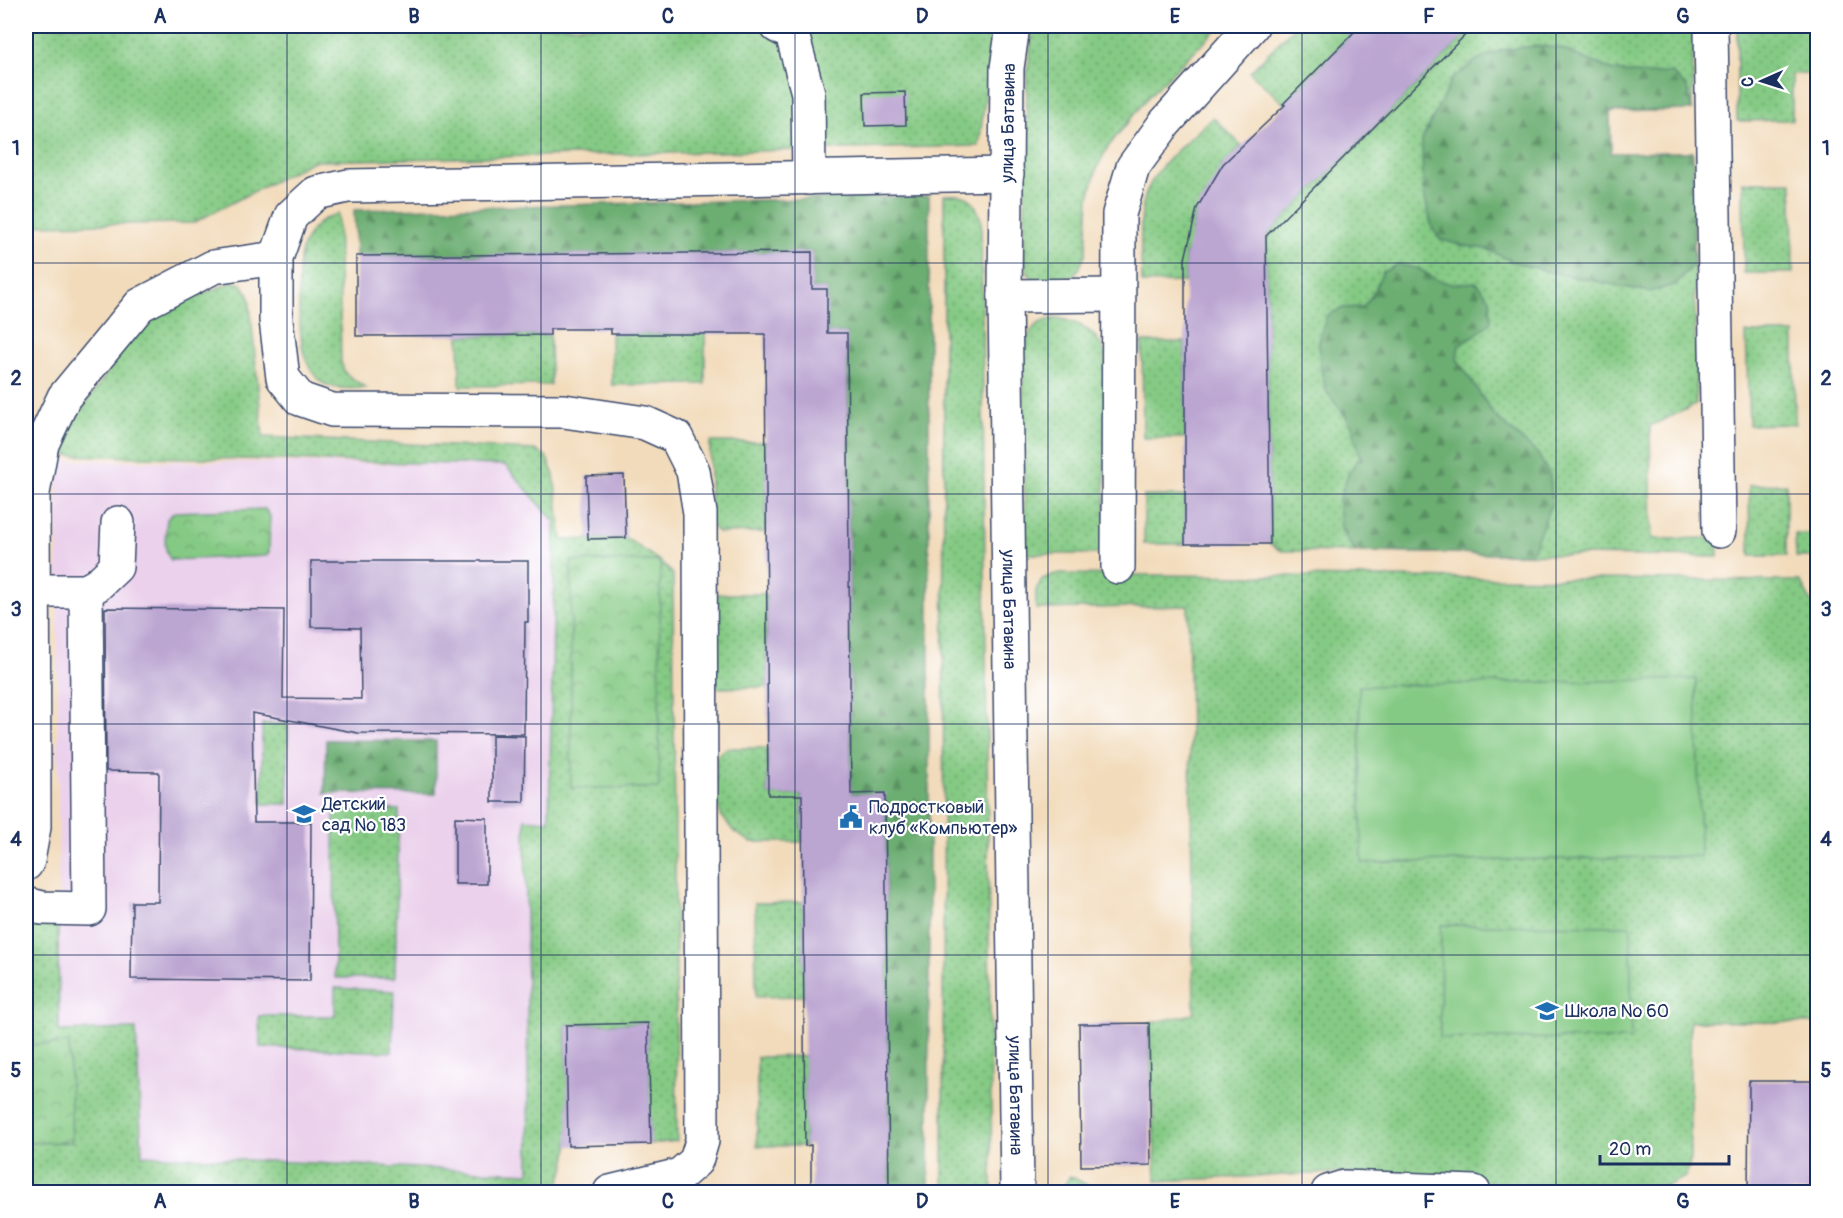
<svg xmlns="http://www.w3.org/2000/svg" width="1843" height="1218" viewBox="0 0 1843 1218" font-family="Pangolin,sans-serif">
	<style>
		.built { fill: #ebd1ec }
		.grass { fill: url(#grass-dots); stroke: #507c71; stroke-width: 1.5 }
		.forest { fill: url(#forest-firs); stroke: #446e68; stroke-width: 1.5 }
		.park { fill: url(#park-crowns); stroke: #507c71; stroke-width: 1.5 }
		.garden { fill: #85ca84; stroke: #507c71; stroke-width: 1.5 }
		.building { fill: #bba5d1 }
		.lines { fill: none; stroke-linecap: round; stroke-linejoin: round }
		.minor-casing { stroke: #3b496c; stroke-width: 36 }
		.minor { stroke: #fff; stroke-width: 33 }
		.grid { fill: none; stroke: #1b2f5e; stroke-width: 1.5; stroke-opacity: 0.55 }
		.labels { text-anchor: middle; stroke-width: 4.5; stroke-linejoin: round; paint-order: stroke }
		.street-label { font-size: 18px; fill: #1b2f5e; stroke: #fff }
		.poi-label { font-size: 18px; fill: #1b2f5e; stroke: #fff; text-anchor: start }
		.neatline { fill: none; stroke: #1b2f5e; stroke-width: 2 }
		.grid-label { font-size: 20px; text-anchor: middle; font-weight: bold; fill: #1b2f5e }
	</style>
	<defs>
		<pattern id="grass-dots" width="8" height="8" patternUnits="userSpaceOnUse" patternTransform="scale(1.5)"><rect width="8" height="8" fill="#85ca84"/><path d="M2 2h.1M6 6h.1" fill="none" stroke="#6ca46f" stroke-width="1.8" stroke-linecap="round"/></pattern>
		<pattern id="forest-firs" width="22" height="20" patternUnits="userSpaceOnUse" patternTransform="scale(1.5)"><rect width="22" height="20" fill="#6cae72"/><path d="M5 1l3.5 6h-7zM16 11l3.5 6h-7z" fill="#588e61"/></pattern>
		<pattern id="park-crowns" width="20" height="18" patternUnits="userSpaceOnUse" patternTransform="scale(1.5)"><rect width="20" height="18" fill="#85ca84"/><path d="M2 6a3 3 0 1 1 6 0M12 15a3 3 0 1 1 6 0" fill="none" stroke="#6ca46f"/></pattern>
	</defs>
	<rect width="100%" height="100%" fill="#fff"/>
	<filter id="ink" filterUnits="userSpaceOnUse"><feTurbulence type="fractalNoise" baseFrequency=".0167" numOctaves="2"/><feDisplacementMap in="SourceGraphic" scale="12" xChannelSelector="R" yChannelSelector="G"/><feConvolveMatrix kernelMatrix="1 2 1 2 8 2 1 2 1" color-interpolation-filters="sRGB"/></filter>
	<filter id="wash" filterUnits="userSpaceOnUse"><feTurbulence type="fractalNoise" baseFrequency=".008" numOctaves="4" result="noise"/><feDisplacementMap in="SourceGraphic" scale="24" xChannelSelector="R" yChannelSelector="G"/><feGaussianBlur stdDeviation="1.35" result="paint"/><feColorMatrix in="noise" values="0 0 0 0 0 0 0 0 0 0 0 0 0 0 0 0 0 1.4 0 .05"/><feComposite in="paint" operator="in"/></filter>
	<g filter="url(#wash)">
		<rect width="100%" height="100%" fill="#f2dbbb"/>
		<!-- built -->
		<path class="built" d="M57,460l448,5 50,57 -6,299 -24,-1 4,354 -388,-19 -5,-126 -77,2z"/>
		<!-- grass -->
		<path class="grass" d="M26,26h968l-15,120 -666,15 -120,62 -167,2z
			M1033,26h187l-72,71 -40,50 -11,21 -8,29 -3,56 -7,16 -8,9 -11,6 -25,-3 -7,-8 -4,-11 3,-187z
			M1295,26h44l11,10 -66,68 -34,-32z
			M1474,26h220l-2,84 -82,1v42l83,-1 3,253 -46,21 2,113 65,-1 1,19 -436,-6 -12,-7 -4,-303 3,-8z
			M1737,26h80v48h-25v46l-55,1z
			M1213,117l29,29 -21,21 4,5c-27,28 -33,41 -35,81h-5v29l-43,1c0,-28 -6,-72 7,-97 12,-25 44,-49 64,-69z
			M1743,182h49l1,91h-49z
			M944,195c24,-1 30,1 37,25l11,972h-49z
			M338,214l3,148 4,11 21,15c-14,0 -33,3 -45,-6 -6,-5 -12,-15 -15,-22 -8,-18 -10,-97 -3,-114 7,-17 18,-29 35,-32z
			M233,282l9,2 7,11 14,142 272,13 11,6 8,19 8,65 64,-2 34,23 13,13 4,567 -27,3 -2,-121 -82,2c-3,43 13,123 -8,160l-15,3h-40l-1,4h-476v-268l32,-2 1,109 77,-2 6,126 387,18 -4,-354 24,2 6,-299 -50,-57 -448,-10 1,-11 73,-106 20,-18 30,-18z
			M1058,318c23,5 38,13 47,35v201h-80l-2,-205c8,-21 11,-28 35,-31z
			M1746,333h48l1,91 -46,1z
			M611,334h94v50l-93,1z
			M550,335l1,50 -91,1 -1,-50z
			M1142,342h43v96h-42z
			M710,442h56v90l-47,1 -9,-8z
			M1786,484v72h-36l-1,-71z
			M1144,496h41v48h-41z
			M1795,534h22v23h-21z
			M1055,574l745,7 18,33 -1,409 -127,-2v141l-5,15 -18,9 -147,-2 -189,-11 -175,8 -7,-158 45,-9 -6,-408 -152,3v-19l6,-11z
			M715,594h51l1,93 -51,1z
			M262,724h26v80h-26z
			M727,748h40l1,47h34v47h-51l-17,-10 -13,-17 -5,-17v-41z
			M334,807l65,3 -4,168h-60z
			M803,902l1,94 -48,1 -1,-94z
			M335,988l59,3 -2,61 -132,-5 -1,-31h76z
			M805,1056v90h-48v-89z
			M1070,1176l30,16h-40z"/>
		<!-- forest -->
		<path class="forest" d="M1535,46l25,2 54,23 30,3 28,-1 15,14 5,23 -82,2 1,41 82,-1 1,111 -19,22 -26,7 -99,-20 -39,-11 -24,-12 -28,-4 -19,-6 -8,-11 -9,-38 -1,-50 30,-61 25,-19 25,-10z
			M929,196v996h-40l-4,-398h-34l-4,-461h-20v-44h-15v-37l-456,4 -2,-46z
			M1398,264l21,5 18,11 15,4 24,-2 14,17 1,23 -18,15 -14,8 -2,14 37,56 44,39 12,22 2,26 -21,52 -175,-2 -15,-22 -2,-30 9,-26 12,-17 -8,-32 -26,-34 -5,-22 -2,-28 8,-26 16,-7 20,-1 7,-9 13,-26z
			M326,740l110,1v53l-111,-1z"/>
		<!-- park -->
		<path class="park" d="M265,509l5,7 -1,36 -3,4 -95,4c-9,-11 -5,-27 -4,-41l7,-7z
			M571,561h89l-1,227h-88z
			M69,1043l3,99 -46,1v-98z"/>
		<!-- garden -->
		<path class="garden" d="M1696,679l4,177 -338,7 -3,-177z
			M1441,925l190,1v113l-191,-1z"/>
		<g id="blocks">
			<!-- building -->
			<path class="building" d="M1360,26h114l-208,210 4,308h-85v-285l12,-51 26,-44 62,-59 -2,-1z
				M905,92l1,33 -41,1 -1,-33z
				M812,252v37h15v44h20l4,461 34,-1 4,399h-78v-47l-6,1 -3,-351h-34l-3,-461h-154v-5h-61v6l-194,1v-80z
				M624,475l2,63 -38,1 -2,-63z
				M311,561h217v61h-3l-1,112 -166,-1 -106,-20 2,109h57l-1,159 -179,-2 1,-77h26l1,-130 -53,-1 -1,-163 179,2 -1,88 78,1 -1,-71 -49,-1z
				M492,735l33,1 -1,66h-32z
				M455,817l32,1v66h-32z
				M648,1023l3,121 -83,2 -2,-121z
				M1149,1023l2,142 -70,1 -2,-142z
				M1749,1081h69l-2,111h-68z"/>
		</g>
	</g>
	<g filter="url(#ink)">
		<use href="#blocks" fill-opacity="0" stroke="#3b496c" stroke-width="1.5"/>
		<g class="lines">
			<!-- minor casing -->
			<g class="minor-casing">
				<g id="minor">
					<path d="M777,26l15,8 16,59 1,85"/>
					<path id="s1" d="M1013,26l-6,42 -2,228 12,896"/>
					<path d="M1711,26l8,505"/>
					<path d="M1005,296l113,-1"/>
					<path d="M1118,567l1,-353 14,-47 32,-44 87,-97"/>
					<path d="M34,591h52l11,-6 19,-18 2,-44"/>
					<path d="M26,864l2,-4 6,-33 -1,-334 9,-49 22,-47 76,-92 73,-38 63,-9"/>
					<path d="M26,904l16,4 47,1 -3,-318"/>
					<path d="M610,1192l70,-17 16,-14 6,-20 -2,-628 -7,-42 -17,-34 -31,-14 -81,-12 -232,-1 -32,-11 -17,-21 -7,-58v-62l15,-42 25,-23 32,-7 659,-12"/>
					<path d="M1328,1192l16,-5 130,5"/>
				</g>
			</g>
			<!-- minor -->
			<use href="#minor" class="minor"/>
		</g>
	</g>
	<!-- grid -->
	<path class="grid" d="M287,26v1166M541,26v1166M795,26v1166M1048,26v1166M1302,26v1166M1556,26v1166M26,263h1792M26,494h1792M26,724h1792M26,955h1792"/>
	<!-- icons -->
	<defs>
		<g id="school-bare" transform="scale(1.8)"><path d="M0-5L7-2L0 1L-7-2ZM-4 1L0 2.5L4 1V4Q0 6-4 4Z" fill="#1f6fb2" stroke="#fff" stroke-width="2.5" paint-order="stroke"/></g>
		<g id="civic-bare" transform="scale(1.8)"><path d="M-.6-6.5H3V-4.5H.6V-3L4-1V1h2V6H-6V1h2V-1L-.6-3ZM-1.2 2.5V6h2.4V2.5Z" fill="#1f6fb2" stroke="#fff" stroke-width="2.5" paint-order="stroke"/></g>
	</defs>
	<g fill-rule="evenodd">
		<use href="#school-bare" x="304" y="814"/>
		<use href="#civic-bare" x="851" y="817"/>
		<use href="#school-bare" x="1547" y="1011"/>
	</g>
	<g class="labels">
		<!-- street labels -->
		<g class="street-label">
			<text transform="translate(1008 123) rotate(-89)" y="6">улица Батавина</text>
			<text dy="6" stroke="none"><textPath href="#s1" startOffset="584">улица Батавина</textPath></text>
			<text dy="6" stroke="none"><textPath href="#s1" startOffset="1070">улица Батавина</textPath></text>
		</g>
		<!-- poi labels -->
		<g class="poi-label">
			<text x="322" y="810">Детский<tspan x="322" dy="21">сад № 183</tspan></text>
			<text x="869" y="813">Подростковый<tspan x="869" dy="21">клуб «Компьютер»</tspan></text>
			<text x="1565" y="1017">Школа № 60</text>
		</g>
	</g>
	<!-- margin -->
	<rect width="1843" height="1218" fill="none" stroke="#fff" stroke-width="66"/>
	<!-- north arrow -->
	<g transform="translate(1762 81) rotate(267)" stroke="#ffffff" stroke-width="4.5" paint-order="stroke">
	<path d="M0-4.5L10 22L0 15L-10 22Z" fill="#1b2f5e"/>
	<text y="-9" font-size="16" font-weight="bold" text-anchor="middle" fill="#1b2f5e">С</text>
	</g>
	<!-- scale -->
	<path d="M1600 1155v9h129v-9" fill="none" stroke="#1b2f5e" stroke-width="3"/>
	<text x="1609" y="1155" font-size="18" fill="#1b2f5e" stroke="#ffffff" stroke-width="4.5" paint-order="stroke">20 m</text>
	<rect x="33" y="33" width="1777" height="1152" class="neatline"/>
	<g class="grid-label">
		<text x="160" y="23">A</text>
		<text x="414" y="23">B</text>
		<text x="668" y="23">C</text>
		<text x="922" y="23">D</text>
		<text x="1175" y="23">E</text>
		<text x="1429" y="23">F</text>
		<text x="1683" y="23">G</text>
		<text x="16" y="155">1</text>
		<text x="1826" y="155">1</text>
		<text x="16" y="385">2</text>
		<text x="1826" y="385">2</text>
		<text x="16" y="616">3</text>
		<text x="1826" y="616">3</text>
		<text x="16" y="846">4</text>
		<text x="1826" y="846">4</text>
		<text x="16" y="1077">5</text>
		<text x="1826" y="1077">5</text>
		<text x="160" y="1208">A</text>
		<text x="414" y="1208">B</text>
		<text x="668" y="1208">C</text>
		<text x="922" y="1208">D</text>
		<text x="1175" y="1208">E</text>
		<text x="1429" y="1208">F</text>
		<text x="1683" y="1208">G</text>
	</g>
</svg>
